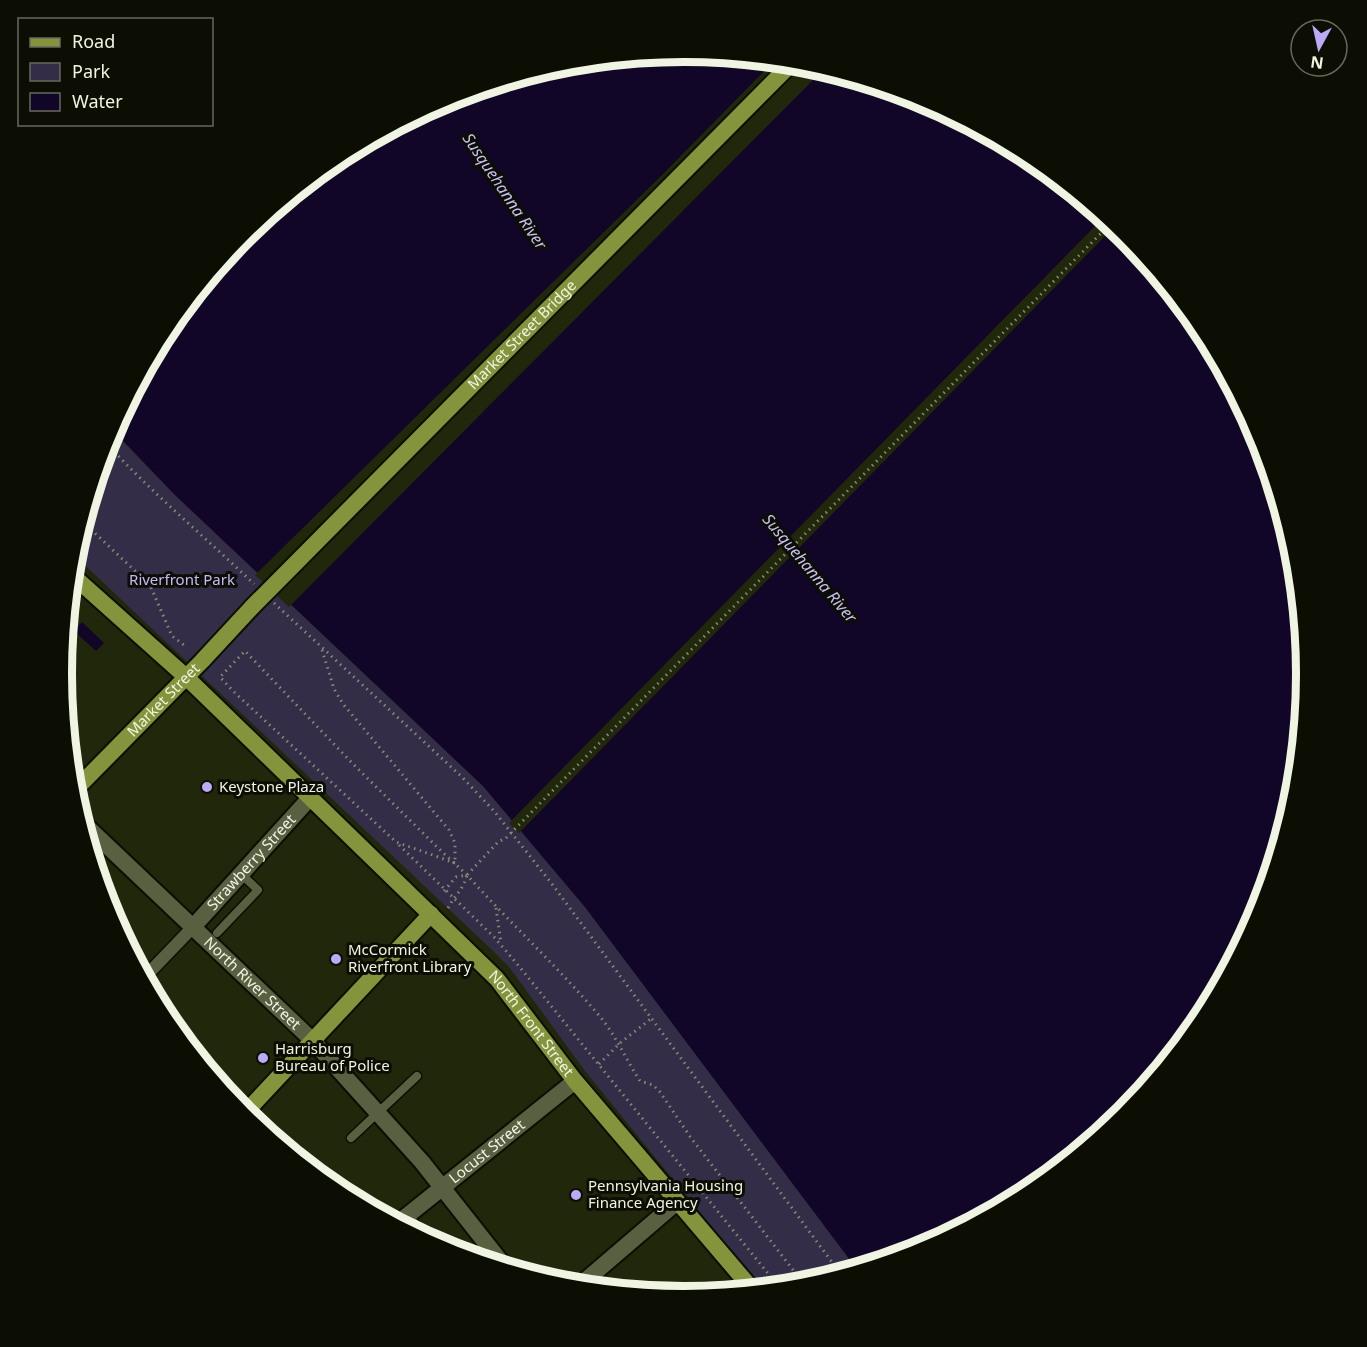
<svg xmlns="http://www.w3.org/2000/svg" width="1367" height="1347" viewBox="0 0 1367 1347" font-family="'Noto Sans',sans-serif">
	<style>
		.green { fill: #332d48 }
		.water { fill: #110627 }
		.pier { fill: #21270a }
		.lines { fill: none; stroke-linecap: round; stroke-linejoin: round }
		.service-casing { stroke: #0b0f00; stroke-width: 11 }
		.pedestrian-casing { stroke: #0b0f00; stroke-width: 15 }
		.minor-casing { stroke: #0b0f00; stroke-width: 20 }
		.primary-casing { stroke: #0b0f00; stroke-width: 20 }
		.path { stroke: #868b74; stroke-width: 3; stroke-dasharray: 1.5 4.5; stroke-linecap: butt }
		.service { stroke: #586041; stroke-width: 8 }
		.pedestrian { stroke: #586041; stroke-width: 12 }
		.minor { stroke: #586041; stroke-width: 16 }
		.primary { stroke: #83943c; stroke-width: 16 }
		.primary-bridge-casing { stroke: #0b0f00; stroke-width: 20; stroke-linecap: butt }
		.path-bridge { stroke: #868b74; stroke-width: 3; stroke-dasharray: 1.5 4.5; stroke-linecap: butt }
		.primary-bridge { stroke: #83943c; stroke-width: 16 }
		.poi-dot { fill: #bbaaf6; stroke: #0c0e04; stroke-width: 2 }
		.labels { text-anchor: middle; stroke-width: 6; stroke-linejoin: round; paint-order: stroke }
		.street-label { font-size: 15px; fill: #f0f5e3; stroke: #0c0e04 }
		.park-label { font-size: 15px; fill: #c7b8fc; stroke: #0c0e04 }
		.poi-label { font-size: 15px; fill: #f0f5e3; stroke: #0c0e04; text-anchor: start }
		.water-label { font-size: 16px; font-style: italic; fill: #cabff6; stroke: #0c0e04 }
		.rim { fill: none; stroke: #f0f5e3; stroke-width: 8 }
	</style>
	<rect width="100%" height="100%" fill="#21270a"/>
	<!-- green -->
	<path class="green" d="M111,429l63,65 309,292 102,121 271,361 -51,16 -44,4 -176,-217 -76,-104 -17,-17 -419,-396z"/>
	<!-- water -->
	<path class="water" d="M683,51l122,12 117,36 108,57 94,78 77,94 58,108 35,116 12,122 -12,121 -36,117 -57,108 -78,94 -94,77 -108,58 -65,19 -271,-361 -102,-121 -309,-292 -62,-65 54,-102 78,-94 94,-77 108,-58 116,-35z
		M82,622l22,21 -8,8 -22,-20z"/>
	<!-- pier -->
	<path class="pier" d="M775,60l30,3 19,6 -535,538 -34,-32 409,-402z
		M1104,217l11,9 -596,607 -10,-10z"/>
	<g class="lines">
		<!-- service casing -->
		<g class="service-casing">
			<path id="service" d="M217,933l41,-43 -17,-16
				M351,1138l66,-62
				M408,1215l20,24
				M475,1258l14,-12"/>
		</g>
		<!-- pedestrian casing -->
		<g class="pedestrian-casing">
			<path id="pedestrian" d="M144,978l49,-51"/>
		</g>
		<!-- minor casing -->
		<g class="minor-casing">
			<g id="minor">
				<path id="s1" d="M81,821l231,219 110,122 83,105"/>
				<path id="s2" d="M193,927l116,-128"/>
				<path id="s3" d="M398,1223l177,-142"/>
				<path d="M579,1286l98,-84"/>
			</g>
		</g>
		<!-- primary casing -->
		<g class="primary-casing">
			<g id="primary">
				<path id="s4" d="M71,574l114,102 312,303 78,102 177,208"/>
				<path id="s5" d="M73,792l129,-131 51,-55"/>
				<path d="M244,1114l187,-200"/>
			</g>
		</g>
		<!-- path -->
		<path class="path" d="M106,443c46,50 99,94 148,141
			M82,521l68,64 22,51 12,9
			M274,603l188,174 32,34 58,73 288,389
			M322,650l12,39 9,15 106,126 6,13v20
			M399,845l95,92 24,28 261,322
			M455,863l-59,-21 -162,-150 -14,-15 25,-26 107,112 84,83 31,29c42,47 88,89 129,137 19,21 29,46 44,69l13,4 7,7 31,46 113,146
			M444,891l12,-14 11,-2 31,-33 8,-4
			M448,908c7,-14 15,-17 19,-33
			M496,908l5,35
			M599,1064l21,-21 32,-25"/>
		<!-- service -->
		<use href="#service" class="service"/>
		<!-- pedestrian -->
		<use href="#pedestrian" class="pedestrian"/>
		<!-- minor -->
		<use href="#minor" class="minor"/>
		<!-- primary -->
		<use href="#primary" class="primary"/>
		<!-- primary-bridge casing -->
		<g class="primary-bridge-casing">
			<g id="primary-bridge">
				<path id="s6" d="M253,606l540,-544"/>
			</g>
		</g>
		<!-- path-bridge -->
		<path class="path-bridge" d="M506,838l605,-615"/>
		<!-- primary-bridge -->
		<use href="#primary-bridge" class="primary-bridge"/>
	</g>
	<!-- markers -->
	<g class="poi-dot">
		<circle cx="207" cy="787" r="6"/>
		<circle cx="336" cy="959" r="6"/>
		<circle cx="263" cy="1058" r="6"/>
		<circle cx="576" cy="1195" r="6"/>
	</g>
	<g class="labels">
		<!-- street labels -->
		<g class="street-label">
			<text dy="5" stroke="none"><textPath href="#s6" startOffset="382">Market Street Bridge</textPath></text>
			<text dy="5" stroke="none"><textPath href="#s5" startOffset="129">Market Street</textPath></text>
			<text dy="5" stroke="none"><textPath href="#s2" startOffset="87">Strawberry Street</textPath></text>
			<text dy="5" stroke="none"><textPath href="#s1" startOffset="236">North River Street</textPath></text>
			<text dy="5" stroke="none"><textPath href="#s4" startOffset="644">North Front Street</textPath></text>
			<text dy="5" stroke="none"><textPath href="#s3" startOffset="114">Locust Street</textPath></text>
		</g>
		<!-- park labels -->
		<g class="park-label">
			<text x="182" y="585">Riverfront Park</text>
		</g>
		<!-- poi labels -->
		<g class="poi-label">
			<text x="219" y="792">Keystone Plaza</text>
			<text x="348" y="955">McCormick<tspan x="348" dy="17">Riverfront Library</tspan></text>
			<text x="275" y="1054">Harrisburg<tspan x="275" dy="17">Bureau of Police</tspan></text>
			<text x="588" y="1191">Pennsylvania Housing<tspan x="588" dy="17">Finance Agency</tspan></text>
		</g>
		<!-- water labels -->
		<g class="water-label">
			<text transform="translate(505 191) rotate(56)" y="6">Susquehanna River</text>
			<text transform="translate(810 568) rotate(50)" y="6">Susquehanna River</text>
		</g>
	</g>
	<!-- crop -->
	<path d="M0 0H1367V1347H0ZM72 674a612 612 0 1 1 1224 0a612 612 0 1 1-1224 0Z" fill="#0c0e04" fill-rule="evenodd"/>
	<path class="rim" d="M72 674a612 612 0 1 1 1224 0a612 612 0 1 1-1224 0Z"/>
	<!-- legend -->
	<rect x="18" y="18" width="195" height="108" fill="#0c0e04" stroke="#676a5d" stroke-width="1.5"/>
	<rect x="30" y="38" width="30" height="9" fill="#83943c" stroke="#676a5d" stroke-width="1.5"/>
	<text x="72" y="48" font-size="18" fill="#f0f5e3">Road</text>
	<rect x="30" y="63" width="30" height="18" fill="#332d48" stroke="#676a5d" stroke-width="1.5"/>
	<text x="72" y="78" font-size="18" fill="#f0f5e3">Park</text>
	<rect x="30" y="93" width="30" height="18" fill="#110627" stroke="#676a5d" stroke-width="1.5"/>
	<text x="72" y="108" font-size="18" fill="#f0f5e3">Water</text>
	<!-- north arrow -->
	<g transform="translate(1319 48) rotate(188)"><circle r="28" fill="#0c0e04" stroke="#676a5d" stroke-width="1.5"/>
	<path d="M0-4.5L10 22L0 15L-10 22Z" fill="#bbaaf6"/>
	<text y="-9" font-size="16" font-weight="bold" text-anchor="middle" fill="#f0f5e3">N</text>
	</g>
</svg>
